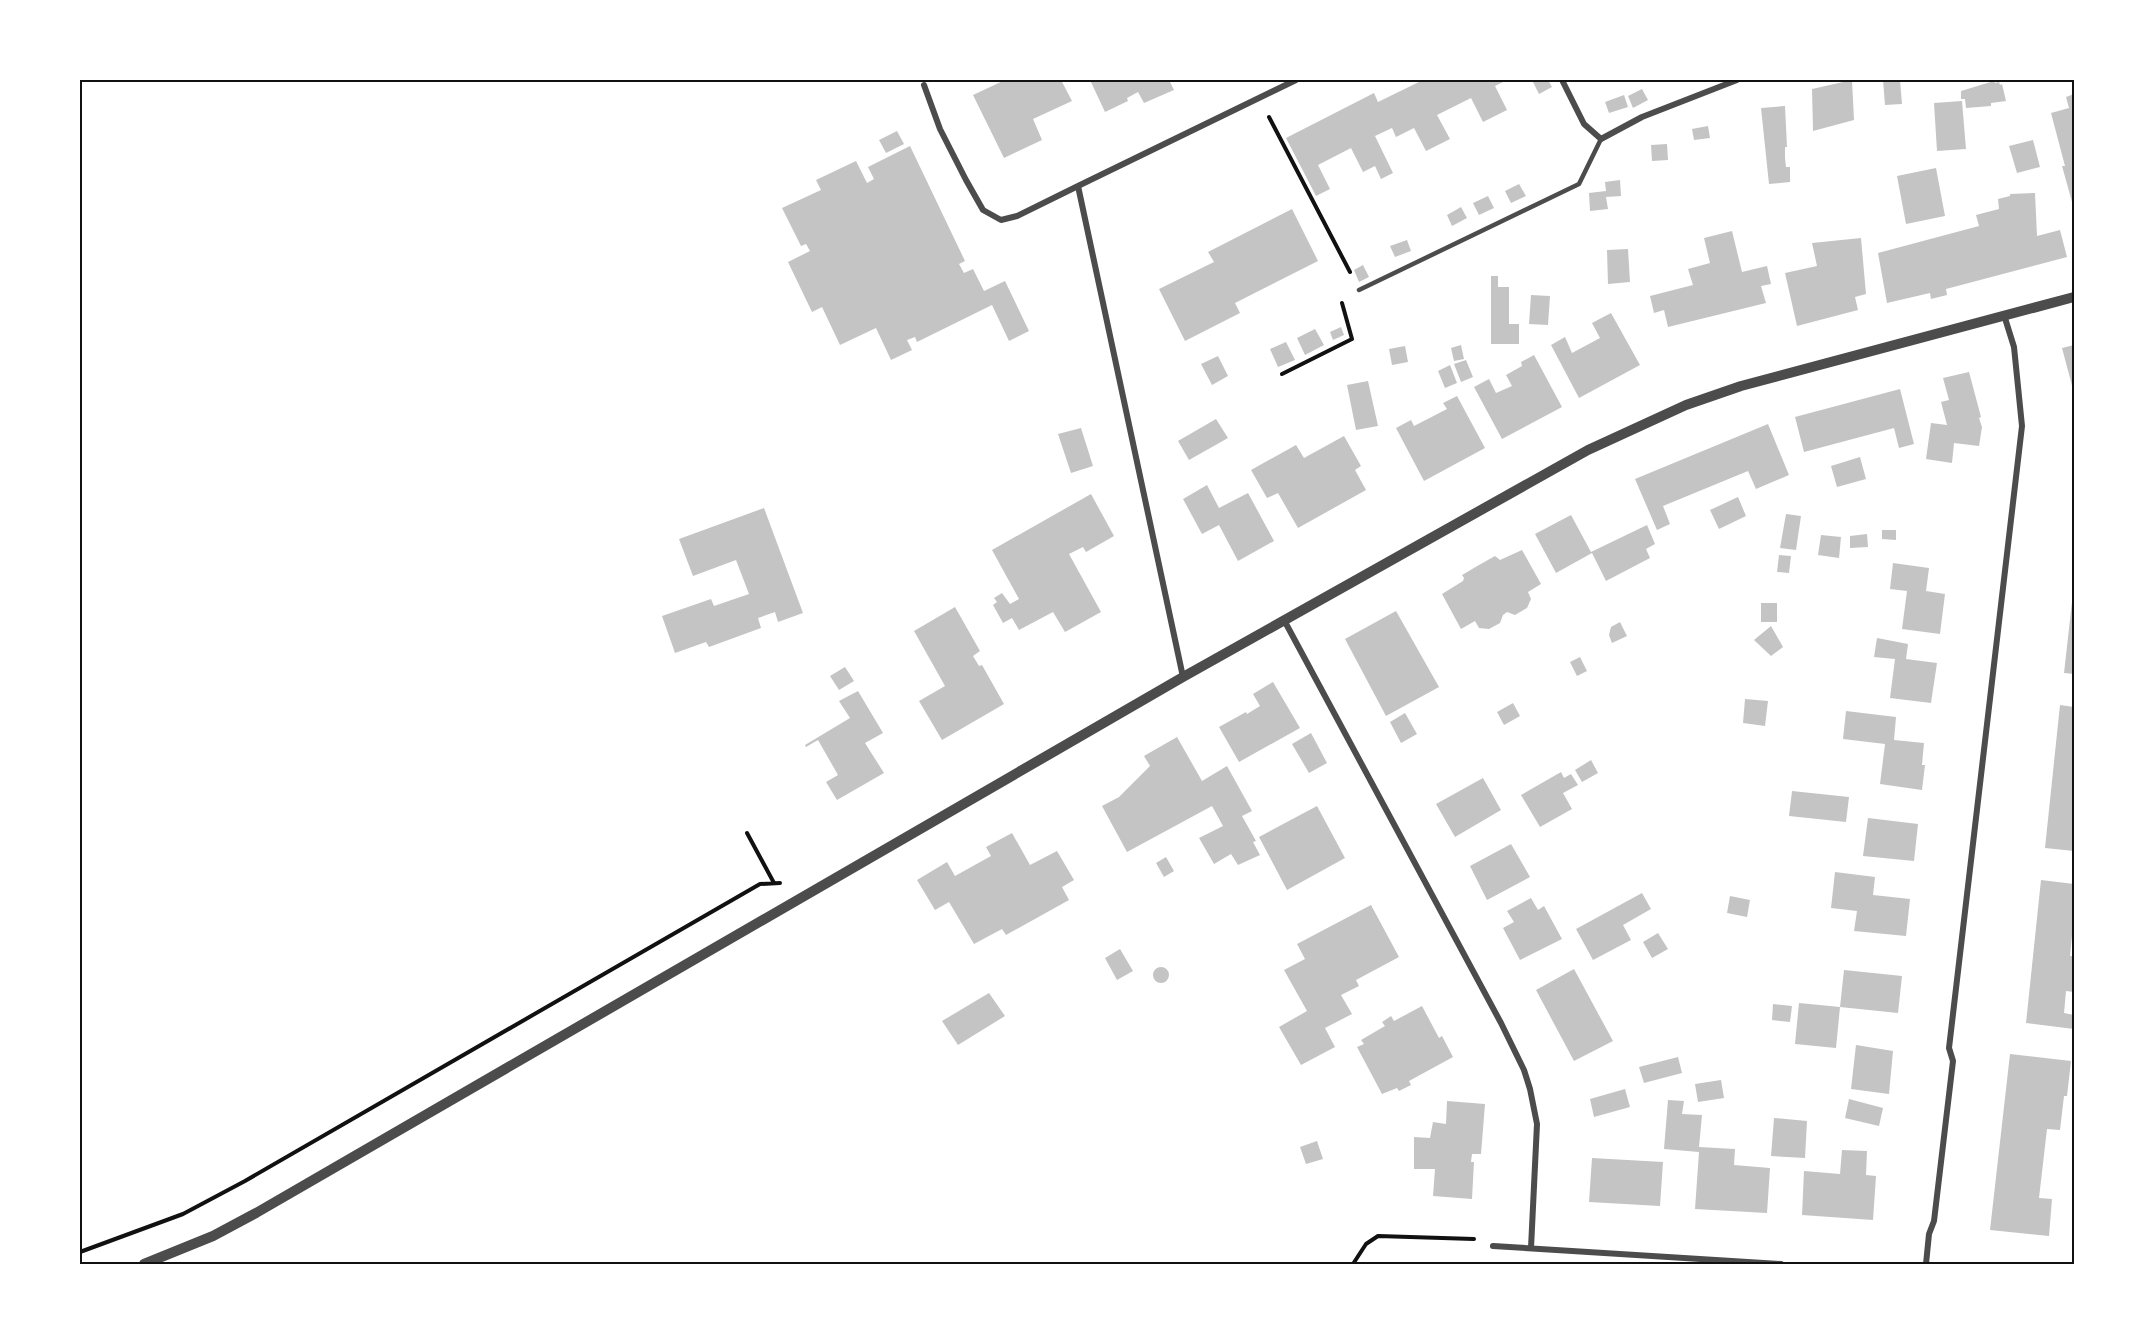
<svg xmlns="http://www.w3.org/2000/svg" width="2154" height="1344" viewBox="0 0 2154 1344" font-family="Spectral,serif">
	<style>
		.building { fill: #c4c4c4 }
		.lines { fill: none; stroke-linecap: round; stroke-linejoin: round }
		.path { stroke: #111; stroke-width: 4 }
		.service { stroke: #4c4c4c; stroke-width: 4.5 }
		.minor { stroke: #4c4c4c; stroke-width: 6 }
		.tertiary { stroke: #4c4c4c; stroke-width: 10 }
		.neatline { fill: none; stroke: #111; stroke-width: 2 }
	</style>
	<rect width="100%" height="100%" fill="#fff"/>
	<!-- building -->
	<path class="building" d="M1005,80h56l11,21 -39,18 9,21 -38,18 -31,-63z
		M1090,80h79l5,10 -30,13 -6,-11 -11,6 1,3 -23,11z
		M1423,80h84l-12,6 12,24 -24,12 -12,-24 -34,17 13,24 -24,12 -12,-23 -18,9 -4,-9 -17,8 18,37 -12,6 -6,-13 -12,6 -12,-24 -33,17 12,24 -14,7 -30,-58 88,-45 4,9z
		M1532,80h16l4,7 -13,7z
		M1852,80l2,40 -41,11 -1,-42z
		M1883,80h17l2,24 -17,1z
		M1994,81l1,2 4,-1 1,3 2,-1 4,17 -15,2v3l-25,2 -1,-9h-4v-8z
		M1642,89l6,11 -15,8 -5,-12z
		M2074,94v115l-12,-43h3l-14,-53 18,-5 -3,-11z
		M1624,95l4,12 -19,6 -4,-11z
		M1962,101l4,48 -29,2 -3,-48z
		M1785,106l2,41h-2v11l1,9h4v15l-21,2 -8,-76z
		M1708,126l2,12 -16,2 -2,-11z
		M897,131l7,13 -18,9 -7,-13z
		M2033,140l7,27 -23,6 -8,-27z
		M1667,144l1,16 -16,1 -1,-16z
		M910,146l55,115 -6,3 5,9 9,-4 11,22 21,-10 24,50 -20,10 -17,-36 -75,37 -2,-5 -8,3 5,10 -21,10 -15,-32 -36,17 -18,-38 -10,5 -24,-50 22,-11 -4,-7 -5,2 -19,-38 39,-18 -5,-10 40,-19 11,22 7,-4 -6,-12z
		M1936,168l9,48 -39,8 -9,-48z
		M1620,180l1,16 -15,1 2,12 -18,2 -1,-18 17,-2 -1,-9z
		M1519,184l7,12 -15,7 -6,-12z
		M2035,193l2,43 23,-6 7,27 -121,32 1,6 -16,4 -1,-6 -43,10 -9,-50 101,-27 -3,-11 23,-6 -1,-10 12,-3v-2z
		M1488,196l6,12 -15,7 -6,-12z
		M1461,207l6,11 -15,8 -5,-11z
		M1292,209l26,52 -83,42 5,10 -55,28 -26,-52 55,-27 -6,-10z
		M1732,231l10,41 25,-6 4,18 -10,2 5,17 -98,24 -4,-17 -10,3 -4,-17 43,-11 -5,-16 22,-6 -6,-25z
		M1861,238l5,56 -11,3 3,13 -61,16 -12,-53 32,-7 -5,-23z
		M1407,240l4,11 -16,6 -5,-11z
		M1628,249l2,33 -22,2 -1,-34z
		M1363,265l6,12 -10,5 -5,-12z
		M1491,276h7v11h11v37h10v20h-28z
		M1531,295l19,1 -2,29 -19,-1z
		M1611,313l29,52 -61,33 -28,-53 14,-8 7,16 28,-15 -8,-15z
		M1341,327l3,8 -11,5 -3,-8z
		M1315,329l9,16 -19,10 -8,-17z
		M1286,342l9,18 -17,7 -8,-18z
		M1461,345l3,14 -10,2 -3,-13z
		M2074,345v48l-12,-45z
		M1405,346l3,16 -16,3 -3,-16z
		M1534,355l28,52 -60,32 -28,-52 15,-8 7,14 16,-7 -6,-11 16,-9 -1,-4z
		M1218,356l10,20 -16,9 -11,-21z
		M1466,360l7,17 -12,5 -7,-18z
		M1450,365l7,18 -12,5 -7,-17z
		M1969,372l12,45 -2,1 3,9 -3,19 -25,-3 -2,20 -26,-4 5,-36 16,2 -6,-23 8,-2 -6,-22z
		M1368,381l10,45 -22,4 -9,-45z
		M1900,389l14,55 -15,4 -5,-20 -90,24 -9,-35z
		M1457,396l28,52 -61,33 -28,-53 15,-8 3,6 33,-17 -4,-6z
		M1216,419l12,19 -39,22 -11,-19z
		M1768,424l21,51 -33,14 -8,-18 -85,35 7,18 -13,6 -22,-51z
		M1081,428l12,38 -22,7 -13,-39z
		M1344,436l17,30 -6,4 11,20 -68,38 -20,-35 -11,5 -16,-28 45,-25 8,13z
		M1860,457l6,22 -29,8 -6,-21z
		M1207,485l12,23 29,-15 26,48 -36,20 -19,-36 -17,9 -19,-35z
		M1091,494l23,42 -28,16 -3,-5 -14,7 32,58 -36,20 -12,-20 -34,18 -7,-12 -9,5 -10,-18 4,-3 -3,-4 8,-5 8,11 9,-5 -27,-49z
		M1738,497l8,19 -27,13 -9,-19z
		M764,508l39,105 -25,9 -3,-10 -17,6 3,10 -52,19 -3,-5 -31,11 -13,-37 49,-17 3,7 35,-12 -13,-34 -43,16 -14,-37z
		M1786,514l15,2 -5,34 -16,-2z
		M1571,515l20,37 56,-27 8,19 -9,5 4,9 -44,23 -14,-28 -36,20 -21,-39z
		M1882,530h14v10l-14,-1z
		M1867,534l1,13 -18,1v-12z
		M1821,535l20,2 -2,21 -21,-3z
		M1522,550l19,34 -13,8 3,7 -4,9 -12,7 -8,-3 -4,3 -3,8 -11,6 -10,-1 -4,-7 -14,8 -19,-35 21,-13 1,-3 -2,-3 17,-10 16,-9 5,4z
		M1779,555l12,1 -2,17 -12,-1z
		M1893,563l36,5 -3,23 19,3 -5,40 -38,-5 5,-38 -17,-2z
		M2072,602h2v72l-10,-1z
		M1761,603h16v19h-16z
		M955,607l25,44 -7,5 6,10 3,-1 22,39 -62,36 -23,-39 26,-15 -31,-55z
		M1396,611l43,76 -53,29 -41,-77z
		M1620,622l7,14 -15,7 -3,-8 2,-8z
		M1771,626l12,21 -12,9 -17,-16z
		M1877,638l31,6 -2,15 31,4 -6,40 -41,-5 5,-39 -21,-2z
		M1580,657l7,14 -10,5 -7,-14z
		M845,667l9,14 -15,9 -9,-14z
		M1273,682l27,46 -61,34 -20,-35 27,-15 1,2 13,-8 -7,-12z
		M858,691l25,42 -18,10 19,30 -47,27 -11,-18 12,-7 -20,-35 -12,7 -1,-2 45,-27 -11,-17z
		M1745,699l23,2 -3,25 -22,-3z
		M1513,703l7,13 -16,9 -7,-13z
		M2060,705l14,2v144l-29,-3z
		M1846,711l50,6 -2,23 30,3 -2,22h3l-3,25 -42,-6 5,-40 -42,-5z
		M1405,713l12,21 -16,9 -11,-21z
		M1311,733l16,30 -18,10 -17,-29z
		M1177,737l25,44 25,-15 25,45 -10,5 14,25 -3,1 7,13 -22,10 -7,-11 -17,10 -15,-26 24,-12 -11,-20 -85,46 -25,-46 17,-9 31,-31 -6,-10z
		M1591,760l7,13 -16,9 -7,-12z
		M1561,772l3,6 7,-4 7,11 -15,8 9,16 -32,18 -19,-32z
		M1483,778l18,32 -46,27 -19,-33z
		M1792,791l57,6 -3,25 -57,-6z
		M1317,806l28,52 -58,32 -28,-53z
		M1868,818l50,6 -4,37 -51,-5z
		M1012,833l18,32 27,-14 17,29 -12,7 7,13 -63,35 -4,-6 -28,15 -25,-42 -14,8 -18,-30 30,-18 8,14 36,-20 -5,-9z
		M1511,844l19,33 -43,23 -17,-34z
		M1166,857l8,14 -10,6 -8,-14z
		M1835,872l40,5 -2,18 37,4 -4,37 -52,-5 3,-20 -26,-3z
		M2041,880l33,4v31l-4,41h4v36l-8,-1 -2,22 10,2v14l-48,-6z
		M1642,893l9,16 -28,16 8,15 -38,20 -17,-31z
		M1730,896l20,4 -3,17 -20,-4z
		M1531,898l7,12 6,-4 18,33 -42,21 -17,-32 11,-6 -7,-11z
		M1371,905l28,52 -43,23 3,6 -18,9 11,19 -27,14 10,19 -34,18 -22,-38 28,-16 -23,-41 21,-11 -8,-15z
		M1658,933l10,16 -16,9 -9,-16z
		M1120,949l13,22 -16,9 -12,-22z
		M1153 975a8 8 0 1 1 16 0a8 8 0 1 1-16 0Z
		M1574,969l39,72 -39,20 -38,-71z
		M1844,970l58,6 -4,37 -58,-6z
		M989,993l16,23 -47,29 -16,-24z
		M1799,1003l41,4 -4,41 -41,-4z
		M1773,1004l19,2 -2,16 -18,-2z
		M1422,1006l17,32 3,-2 11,21 -44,24 2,4 -12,6 -2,-3 -15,6 -25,-47 7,-3 -3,-4 24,-14 -3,-4 9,-6 3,5z
		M1856,1045l37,6 -4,43 -38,-5z
		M2010,1054l61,7 -4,35h-3l-4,34 -13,-1 -8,69 13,1 -3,37 -59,-6z
		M1678,1057l4,16 -38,10 -5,-16z
		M1721,1080l3,18 -26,4 -3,-18z
		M1625,1089l5,18 -36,10 -4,-18z
		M1849,1099l34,9 -4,18 -34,-8z
		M1668,1100l16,1 -2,13 20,1 -3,32 36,2 -1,16 36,3 -3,45 -72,-4 4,-57 -35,-3z
		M1447,1101l38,3 -4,50h-9l-1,8h3l-2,37 -39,-3 2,-27h-21v-32l16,1 3,-16 13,2z
		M1774,1118l33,3 -2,37 -34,-2z
		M1317,1141l6,18 -17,5 -6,-17z
		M1842,1150l25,1 -1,24 10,1 -3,44 -71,-5 2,-44 36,3z
		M1592,1158l71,4 -3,44 -71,-4z"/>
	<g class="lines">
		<!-- path -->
		<path class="path" d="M1269,117l81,155
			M1282,374l70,-35 -10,-36
			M747,833l27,50
			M80,1252l103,-38 62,-33 515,-297 20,-1
			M1353,1264l13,-20 12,-8 96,3"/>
		<!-- service -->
		<path class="service" d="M1359,290l220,-106 22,-45"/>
		<!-- minor -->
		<path class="minor" d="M1562,80l22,44 17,15 41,-22 95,-37
			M924,85l16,44 26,51 17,30 18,10 16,-4 61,-30 105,491
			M1078,186l218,-106
			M1284,620l217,403 23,47 6,19 7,35 -6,124
			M1493,1246l288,18
			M1926,1264l3,-30 5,-13 19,-160 -4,-13 73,-622 -8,-79 -10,-32"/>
		<!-- tertiary -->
		<path class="tertiary" d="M144,1264l69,-28 43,-23 927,-536 405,-227 98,-45 55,-19 333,-89"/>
	</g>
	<!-- border -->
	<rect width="2154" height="1344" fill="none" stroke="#ffffff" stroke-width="162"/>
	<rect x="81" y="81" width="1992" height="1182" class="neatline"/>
</svg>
